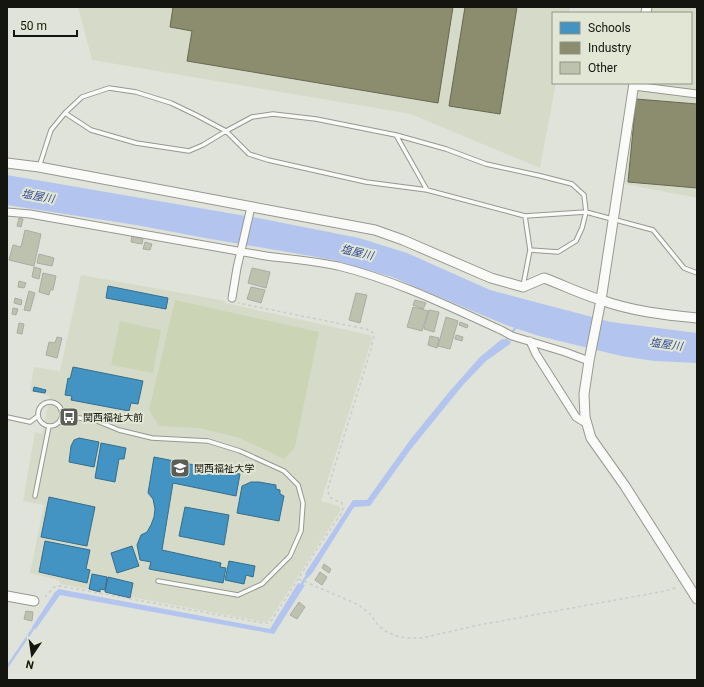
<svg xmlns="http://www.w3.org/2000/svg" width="704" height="687" viewBox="0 0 704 687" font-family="Roboto,'Noto Sans JP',sans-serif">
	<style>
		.built { fill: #d6dbc9 }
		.green { fill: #ccd4b6 }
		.water { fill: #b3c5ef }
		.schools { fill: #4393c3; stroke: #356d8d }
		.industry { fill: #8c8c6e; stroke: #686852 }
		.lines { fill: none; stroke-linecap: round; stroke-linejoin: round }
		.stream { stroke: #b3c5ef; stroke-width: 2.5 }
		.building { fill: #bdc2af; stroke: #aaaca4 }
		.service-casing { stroke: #969890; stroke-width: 5.5 }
		.minor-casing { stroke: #969890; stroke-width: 9 }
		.tertiary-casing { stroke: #969890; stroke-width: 11 }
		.path { stroke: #cbccc9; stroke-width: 1.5; stroke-dasharray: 3 3; stroke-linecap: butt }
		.service { stroke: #fafbf9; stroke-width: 3.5 }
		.minor { stroke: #fafbf9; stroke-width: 7 }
		.tertiary { stroke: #fafbf9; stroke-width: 9 }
		.labels { text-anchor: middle; stroke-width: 4; stroke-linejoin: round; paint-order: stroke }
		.poi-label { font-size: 10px; fill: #14150f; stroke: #e2e7d5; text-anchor: start }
		.water-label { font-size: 11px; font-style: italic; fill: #354b97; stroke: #e2e7d5 }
	</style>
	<rect width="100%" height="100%" fill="#e0e3d9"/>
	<!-- built -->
	<path class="built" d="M78,7h492l-1,6h-16v70h3l-16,85 -129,-54 -319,-54z
		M650,7h47v191l-72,-14 14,-101h52v-70h-42z
		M81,275l145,26 -1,2 145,32 2,4 -51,162 18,5 2,4 -72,111 -5,1 -203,-38 -3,-4 -28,-7 14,-68 -21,-4 12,-69 7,2 8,-38 -20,-5 4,-24 26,4z"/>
	<!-- green -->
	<path class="green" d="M175,300l144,32 -24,115 -11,12 -44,-21 -41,-10 -40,-2 -10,-16z
		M120,321l41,9 -8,43 -42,-8z"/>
	<!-- water -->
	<path class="water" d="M7,175l251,43 101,20 48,15 83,37 121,32 86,11v30l-43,-2 -33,-5 -82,-20 -33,-11 -114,-48 -59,-17 -34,-6 -94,-16 -69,-13 -129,-20z
		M502,339l9,2 -1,3 -24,17 -23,24 -52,64 -41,57 -16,1 -41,65 -5,6 -3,-4 1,-2 47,-72h14l43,-60 39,-48 31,-35z
		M298,583l7,2 -31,49 -214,-39 -24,34 -4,-2 23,-35 4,-3 211,40z"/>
	<!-- schools -->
	<path class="schools" d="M108,286l60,12 -2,11 -60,-11z
		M73,367l70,14 -5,23 -7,-1 -2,8 -58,-11 1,-4 -7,-1 3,-17 2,1z
		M34,387l12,3 -1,3 -12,-2z
		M79,438l20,4 -5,25 -25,-5 2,-16 3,-6z
		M101,443l25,5 -2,11h-5l-4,23 -20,-4z
		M154,457l86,17 -4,22 -63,-13 -11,67 59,13 -1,4 6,1 -3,15 -74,-14 2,-7 -11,-2 -3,-15 4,-10 6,-3 4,-7 3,-8 1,-8 -2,-10 -5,-6z
		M251,482h8l17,3v4l4,1v4l4,2 -5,25 -42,-8 5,-27z
		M49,497l46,10 -8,39 -46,-9z
		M185,507l44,8 -5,30 -45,-9z
		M45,541l45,9 -4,19 4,1 -3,13 -48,-11z
		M132,546l7,20 -22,7 -6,-20z
		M229,561l26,5 -2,11 -7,-2 -2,9 -19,-4z
		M92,574l15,3 -2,13 -5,-1v3l-11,-3z
		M108,577l25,6 -3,15 -25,-6z"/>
	<!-- industry -->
	<path class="industry" d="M173,7h280l-15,96 -251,-42 5,-30 -22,-4z
		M465,7h52l-17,107 -51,-8z
		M636,99l61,5v84l-69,-6z"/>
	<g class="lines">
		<!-- stream -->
		<path class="stream" d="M505,341l12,-15
			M300,587l8,-13
			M7,667l28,-41"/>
	</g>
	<!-- building -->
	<path class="building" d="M19,218l4,1 -2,8 -4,-1z
		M25,230l16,4 -7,32 -25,-6 4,-15 8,2z
		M132,236l11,3 -1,5 -11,-2z
		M145,242l7,2 -2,6 -7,-1z
		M39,254l15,4 -2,8 -15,-3z
		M34,267l7,2 -2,10 -7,-2z
		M252,268l18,4 -4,16 -18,-5z
		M43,273l13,3 -3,14h-3l-1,5 -10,-3z
		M19,281l7,2 -2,5 -6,-1z
		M251,287l14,3 -4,13 -14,-4z
		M29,291l6,2 -5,18 -6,-1z
		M356,293l11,2 -7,28 -11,-3z
		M15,298l7,2 -1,5 -7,-2z
		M415,300l11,3 -3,6 -10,-4z
		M413,307l15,4 -6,20 -15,-4z
		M13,308l5,1 -2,6 -4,-1z
		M429,310l10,2 -5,20 -10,-3z
		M446,317l12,4 -8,28 -12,-3z
		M460,322l8,3 -1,3 -8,-3z
		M19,323l5,1 -2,10 -5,-1z
		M456,335l7,2 -1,4 -7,-2z
		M430,336l9,2 -2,10 -9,-3z
		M57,337l5,1 -5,20 -11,-3 3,-13 6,1z
		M324,564l7,5 -2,4 -7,-5z
		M320,572l7,5 -5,8 -7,-5z
		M299,602l6,5 -8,12 -7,-4z
		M26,611l7,1 -1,9 -8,-2z"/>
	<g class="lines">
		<!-- service casing -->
		<g class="service-casing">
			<path id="service" d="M65,113l26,17 45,13 53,8 14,-6 23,-14 26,-14 21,-3 43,5 80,16 50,14 40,15 55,12 31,8 12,11 2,17 -4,16 -6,13 -18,11 -28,-2
				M396,135l31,55
				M39,167l12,-37 14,-17 17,-16 27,-9 27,4 35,11 25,12 30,16 23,23 19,6 98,22 61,8 98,26 61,-4 67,18 31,38 13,5
				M523,286l7,-36 -5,-34
				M38 414a12 12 0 1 1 24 0a12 12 0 1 1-24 0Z
				M62,415l35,6 22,9 33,8 56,3 32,10 44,20 14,14 5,18 -2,28 -11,25 -28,28 -24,11 -80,-14
				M7,417l23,5 8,-6
				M35,496l14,-70"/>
		</g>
		<!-- minor casing -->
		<g class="minor-casing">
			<path id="minor" d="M634,86l63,8
				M7,212l23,2 236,42c24,3 48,5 72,10 57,14 110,40 163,64l11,6 53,16 24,9
				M232,298l5,-30 14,-61
				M530,341l6,13 40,63 11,7"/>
		</g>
		<!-- tertiary casing -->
		<g class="tertiary-casing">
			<path id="tertiary" d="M646,13l1,-6
				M634,83l-33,217 -12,61 -5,33 1,23 6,21 34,48 72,113
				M7,163l32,4 336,63 28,10 88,38 32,9 21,-9c19,7 37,16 57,22 30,11 64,15 96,18
				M7,596l27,5"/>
		</g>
		<!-- path -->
		<path class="path" d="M299,579l60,26 11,9 8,11 7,6 14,6 12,1h11l57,-13 186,-34 13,-4
			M45,597l9,-10 6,-1 203,37h5l4,-3 47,-74 22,-32 2,-6 -1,-5c-9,-4 -14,-3 -14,-15l43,-139 3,-14 -2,-3 -6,-3 -128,-26"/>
		<!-- service -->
		<use href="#service" class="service"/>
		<!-- minor -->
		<use href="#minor" class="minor"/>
		<!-- tertiary -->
		<use href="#tertiary" class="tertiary"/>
	</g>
	<!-- icons -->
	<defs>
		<g id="bus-square" transform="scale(1)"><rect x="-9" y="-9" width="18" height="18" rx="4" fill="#5b5d56" stroke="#e2e7d5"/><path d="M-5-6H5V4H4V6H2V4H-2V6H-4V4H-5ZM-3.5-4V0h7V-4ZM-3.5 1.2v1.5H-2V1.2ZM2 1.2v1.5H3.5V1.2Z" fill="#fff"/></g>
		<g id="university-square" transform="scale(1)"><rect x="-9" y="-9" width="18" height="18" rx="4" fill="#5b5d56" stroke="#e2e7d5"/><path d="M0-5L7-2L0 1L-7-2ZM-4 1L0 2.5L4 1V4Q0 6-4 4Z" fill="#fff"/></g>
	</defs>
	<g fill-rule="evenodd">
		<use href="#bus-square" x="69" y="417"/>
		<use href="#university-square" x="180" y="468"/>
	</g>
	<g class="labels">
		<!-- poi labels -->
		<g class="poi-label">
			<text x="83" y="421">関西福祉大前</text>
			<text x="194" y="472">関西福祉大学</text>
		</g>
		<!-- water labels -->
		<g class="water-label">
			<text transform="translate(38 196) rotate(10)" y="4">塩屋川</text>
			<text transform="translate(357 252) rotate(13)" y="4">塩屋川</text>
			<text transform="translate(666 344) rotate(8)" y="4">塩屋川</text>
		</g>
	</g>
	<!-- border -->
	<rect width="704" height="687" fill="none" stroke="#14150f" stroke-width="16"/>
	<!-- legend -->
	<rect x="552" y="12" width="140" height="72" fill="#e2e7d5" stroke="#909386"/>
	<rect x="560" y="22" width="20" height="12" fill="#4393c3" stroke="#909386"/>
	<text x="588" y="32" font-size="12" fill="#14150f">Schools</text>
	<rect x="560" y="42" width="20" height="12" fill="#8c8c6e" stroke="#909386"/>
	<text x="588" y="52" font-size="12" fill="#14150f">Industry</text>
	<rect x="560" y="62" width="20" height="12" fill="#bdc2af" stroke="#909386"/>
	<text x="588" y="72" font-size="12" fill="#14150f">Other</text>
	<!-- north arrow -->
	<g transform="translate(32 655) rotate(193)" stroke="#e2e7d5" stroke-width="3" paint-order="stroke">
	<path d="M0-3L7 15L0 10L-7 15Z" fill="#14150f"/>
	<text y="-6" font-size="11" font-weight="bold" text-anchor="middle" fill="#14150f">N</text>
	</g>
	<!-- scale -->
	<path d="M14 30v6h63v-6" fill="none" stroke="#14150f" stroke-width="2"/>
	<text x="20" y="30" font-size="12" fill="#14150f" stroke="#e2e7d5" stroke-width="3" paint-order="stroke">50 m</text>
</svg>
